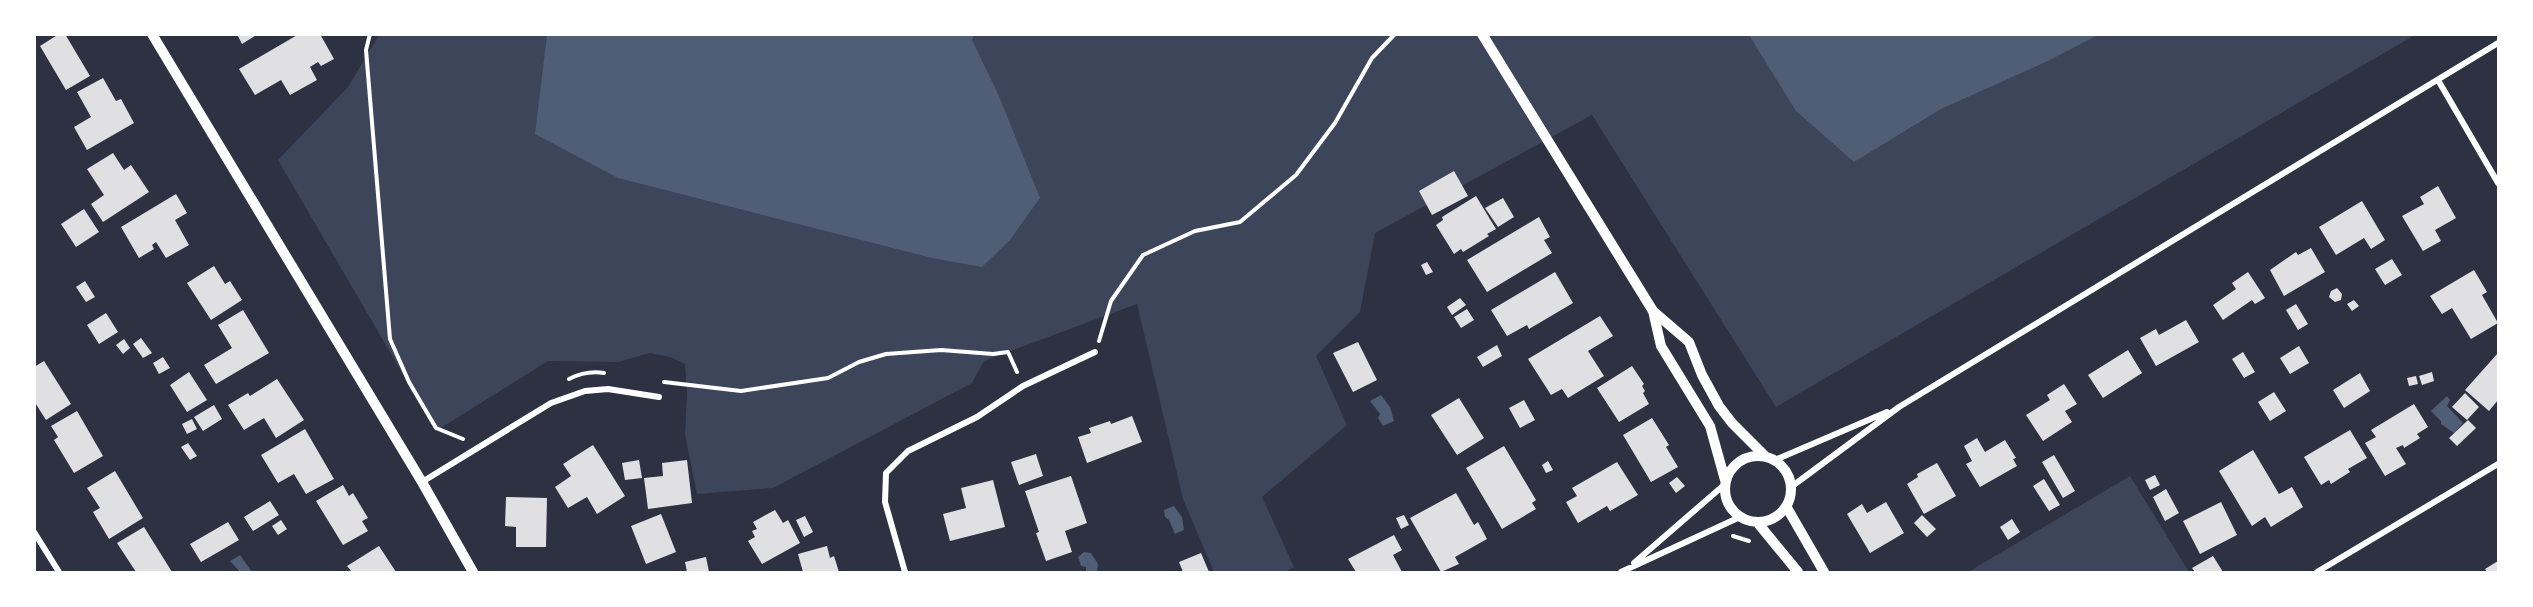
<svg xmlns="http://www.w3.org/2000/svg" width="2533" height="607" viewBox="0 0 2533 607" font-family="Figtree,sans-serif">
	<style>
		.green { fill: #3c4559 }
		.water { fill: #4f5d75 }
		.building { fill: #e0e0e3 }
		.lines { fill: none; stroke-linecap: round; stroke-linejoin: round }
		.path { stroke: #fff; stroke-width: 4 }
		.minor { stroke: #fff; stroke-width: 6 }
		.tertiary { stroke: #fff; stroke-width: 10 }
	</style>
	<rect width="100%" height="100%" fill="#2d3142"/>
	<!-- green -->
	<path class="green" d="M379,35h2036l-639,372 -184,-292 -217,118 -15,79 -44,44 31,69 -85,72 32,70 -9,5h-71l-31,-73 -46,-195 -153,57 -12,22 -199,105 -76,6 -12,-59 2,-41 -2,-30 -15,-7 -20,-4 -32,9 -70,-1 -112,70 -158,-271 70,-73z
		M2130,476l59,96h-221z"/>
	<!-- water -->
	<path class="water" d="M547,35h427l-2,5 27,56 41,102 -30,42 -28,27 -50,-9 -314,-80 -83,-44z
		M1749,35h349l-50,26 -107,48 -87,53 -58,-51z
		M1381,395l9,12 4,14 -11,5 -5,-8 2,-4 -10,-13z
		M2447,396l3,4 -3,6 16,17 -9,10 -13,-9v-3l-10,-10z
		M1174,506l8,11 2,13 -9,4 -6,-14 -4,-3 -1,-7z
		M1084,552l7,1 7,11 -1,8h-11v-5l-5,-1 -3,-9z
		M240,555l12,17h-12l-10,-11z"/>
	<!-- building -->
	<path class="building" d="M59,34h6l25,42 -24,14 -26,-44z
		M237,34h21l-16,10z
		M299,34h21l14,25 -13,7 -3,-4 -8,5 7,13 -27,15 -9,-15 -26,15 -16,-26z
		M103,78l13,23 5,-2 13,24 -47,27 -13,-23 17,-10 -14,-25z
		M113,153l11,17 7,-5 18,27 -46,30 -12,-18 13,-9 -17,-26z
		M1454,171l14,25 -36,19 -13,-24z
		M2438,186l18,32 -21,12 6,11 -18,10 -21,-35 22,-12 -4,-7z
		M176,194l11,19 -12,7 14,25 -23,13 -10,-16 -4,3 2,4 -15,9 -18,-31z
		M1476,196l20,33 -9,5 2,2 -26,16 -2,-3 -7,5 -18,-29 7,-5 -1,-3z
		M1503,198l11,19 -16,10 -13,-19z
		M2362,201l23,39 -14,9 -7,-11 -28,17 -17,-28z
		M84,209l15,23 -23,15 -15,-23z
		M1539,217l11,20 -6,3 8,13 -65,39 -20,-32z
		M2311,248l14,24 -41,24 -14,-26 26,-18 2,3z
		M2392,259l10,16 -17,10 -10,-16z
		M1427,262l6,10 -7,3 -5,-10z
		M214,266l11,18 5,-3 12,19 -31,20 -24,-37z
		M2474,270l13,22 -5,3 16,28 -27,16 -19,-31 -10,6 -12,-18z
		M1555,272l18,31 -44,26 -2,-4 -20,11 -16,-26z
		M2248,272l17,26 -10,6 -3,-4 -29,20 -10,-15 23,-16 -4,-6z
		M85,281l10,16 -9,5 -10,-15z
		M2337,288l5,6 -1,6 -6,2 -6,-5 2,-6z
		M1460,298l6,7 -14,10 -5,-8z
		M2354,300l5,6 -7,5 -5,-7z
		M2296,304l12,20 -10,6 -12,-20z
		M1467,309l7,11 -13,8 -7,-11z
		M243,310l26,43 -53,31 -12,-19 28,-17 -14,-23z
		M106,313l12,19 -19,12 -12,-19z
		M1600,316l13,20 -25,15 16,25 -36,22 -6,-9 -11,6 -23,-36z
		M2186,320l13,22 -43,24 -16,-28 16,-9 3,6z
		M141,338l11,15 -9,5 -10,-14z
		M124,339l6,9 -7,6 -7,-9z
		M1358,342l19,38 -24,12 -20,-39z
		M1497,345l5,11 -19,11 -6,-10z
		M2299,346l10,17 -19,11 -10,-16z
		M2128,350l14,23 -39,25 -15,-23z
		M2243,352l12,20 -11,6 -12,-19z
		M2498,353v47l-9,11 -24,-21z
		M163,357l7,11 -11,6 -6,-11z
		M44,361l27,43 -25,16 -12,-19v-34z
		M1632,366l12,18 -2,2 3,5 -2,2 6,11 -30,18 -22,-34z
		M189,372l18,28 -20,12 -17,-27z
		M2432,372l2,9 -12,4 -3,-9z
		M2360,373l10,18 -26,17 -11,-18z
		M2416,376l2,8 -9,2 -2,-8z
		M277,379l27,41 -28,18 -12,-20 -20,12 -16,-25 20,-12 2,3z
		M2064,384l13,20 -12,7 7,11 -29,19 -17,-26 24,-15 -3,-5z
		M2274,392l12,19 -16,10 -12,-19z
		M2465,393l14,14 -12,13 -15,-13z
		M1459,398l25,40 -27,17 -26,-40z
		M1524,400l11,20 -15,8 -11,-20z
		M2414,404l14,23 -11,7 3,4 -16,10 -1,-3 -7,3 10,16 -21,12 -20,-33 11,-6 -5,-7z
		M214,405l8,14 -19,12 -9,-14z
		M77,411l26,45 -29,17 -20,-33 4,-3 -7,-11z
		M1132,416l10,26 -55,21 -9,-26 13,-4 -2,-5 21,-7 1,3z
		M1652,418l17,27 -3,2 12,20 -27,15 -28,-47z
		M192,419l5,10 -10,5 -5,-10z
		M2468,420l8,8 -19,18 -8,-8z
		M305,429l29,50 -28,15 -12,-20 -16,9 -17,-28z
		M2350,430l17,28 -19,11 2,3 -19,12 -2,-4 -8,5 -17,-28z
		M1977,438l8,14 20,-12 11,18 -3,1 4,7 -37,21 -14,-23 6,-3 -8,-15z
		M188,443l9,13 -7,4 -9,-13z
		M593,445l32,51 -28,18 -10,-17 -19,11 -13,-21 16,-11 -8,-12z
		M1504,446l32,54 -4,3 4,6 -34,20 -36,-61z
		M2253,450l26,44 13,-7 11,20 -32,20 -6,-10 -13,9 -33,-55z
		M1036,454l7,22 -24,9 -8,-23z
		M2054,455l21,36 -12,7 -21,-36z
		M639,460l3,18 -17,2 -3,-17z
		M687,460l5,43 -44,6 -4,-31 19,-2 -1,-13z
		M1548,461l5,9 -7,3 -4,-8z
		M1617,462l21,33 -28,16 -3,-5 -29,17 -12,-21 11,-6 -5,-8z
		M1937,463l19,33 -32,18 -17,-30 11,-7 -1,-3z
		M115,471l28,47 -34,21 -16,-27 7,-4 -13,-20z
		M2155,475l5,10 -10,5 -5,-10z
		M1071,476l16,47 -22,8 7,21 -26,9 -10,-28 3,-1 -14,-41z
		M1677,477l8,9 -9,7 -7,-10z
		M2044,479l16,26 -11,6 -16,-25z
		M993,480l12,47 -55,14 -7,-27 23,-6 -5,-20z
		M343,485l6,11 4,-3 15,25 -6,3 6,10 -25,14 -27,-44z
		M2166,489l13,24 -14,8 -12,-24z
		M1456,493l18,32 4,-3 9,17 -32,18 4,7 -18,8 -31,-54z
		M506,497l41,1 -1,49h-30v-20l-11,-1z
		M270,501l9,14 -26,16 -9,-14z
		M1886,502l18,31 -34,20 -23,-39 15,-10 5,9z
		M2221,502l16,33 -37,19 -17,-33z
		M775,510l8,13 5,-3 12,23 -38,21 -14,-23 7,-4 -3,-6 5,-2 -4,-7z
		M661,514l15,38 -30,12 -15,-38z
		M1404,515l5,10 -8,4 -5,-11z
		M1922,515l14,14 -9,8 -13,-14z
		M805,516l8,16 -9,5 -8,-17z
		M2012,519l8,13 -12,8 -8,-13z
		M281,520l6,9 -9,6 -6,-9z
		M228,522l11,18 -38,22 -11,-18z
		M144,527l28,45h-36l-19,-29z
		M1394,535l8,15 -9,5 9,17h-46l-8,-13z
		M379,546l17,26h-44l-5,-6z
		M827,546l3,12 4,-2 5,16h-36l-5,-18z
		M1201,553l8,19h-26l-4,-10z
		M2213,556l10,16h-28l-3,-4z
		M706,557l3,15h-22l-2,-10z
		M2498,561v11h-11l-2,-3z"/>
	<g class="lines">
		<!-- path -->
		<path class="path" d="M370,34l-4,16 24,289 19,43 27,46 27,11
			M1099,341l12,-40 32,-46 52,-24 45,-9 56,-47 39,-52 37,-65 23,-24
			M569,379c12,-6 22,-8 35,-6
			M664,382l77,9 87,-13 31,-16 27,-8 55,-4 52,4 15,-2 9,20
			M1733,536l16,5"/>
		<!-- minor -->
		<path class="minor" d="M2438,80l60,103
			M1775,460l112,-48
			M422,482l129,-79 34,-12 23,-2 51,8
			M1791,487l108,-80 599,-364
			M34,532l25,40
			M1634,563l90,-78
			M905,572l-20,-70 1,-29 22,-22 69,-34 46,-31 72,-34
			M1621,572l119,-55
			M2317,572l181,-108"/>
		<!-- tertiary -->
		<path class="tertiary" d="M152,34l270,448 51,90
			M1482,34l171,277 36,31 13,33 17,31 13,17 33,33
			M1653,311l8,35 49,80 15,54
			M1725 489a33 33 0 1 1 66 0a33 33 0 1 1-66 0Z
			M1786,506l38,66
			M1757,522l41,50"/>
	</g>
	<!-- border -->
	<rect width="2533" height="607" fill="none" stroke="#ffffff" stroke-width="72"/>
</svg>
